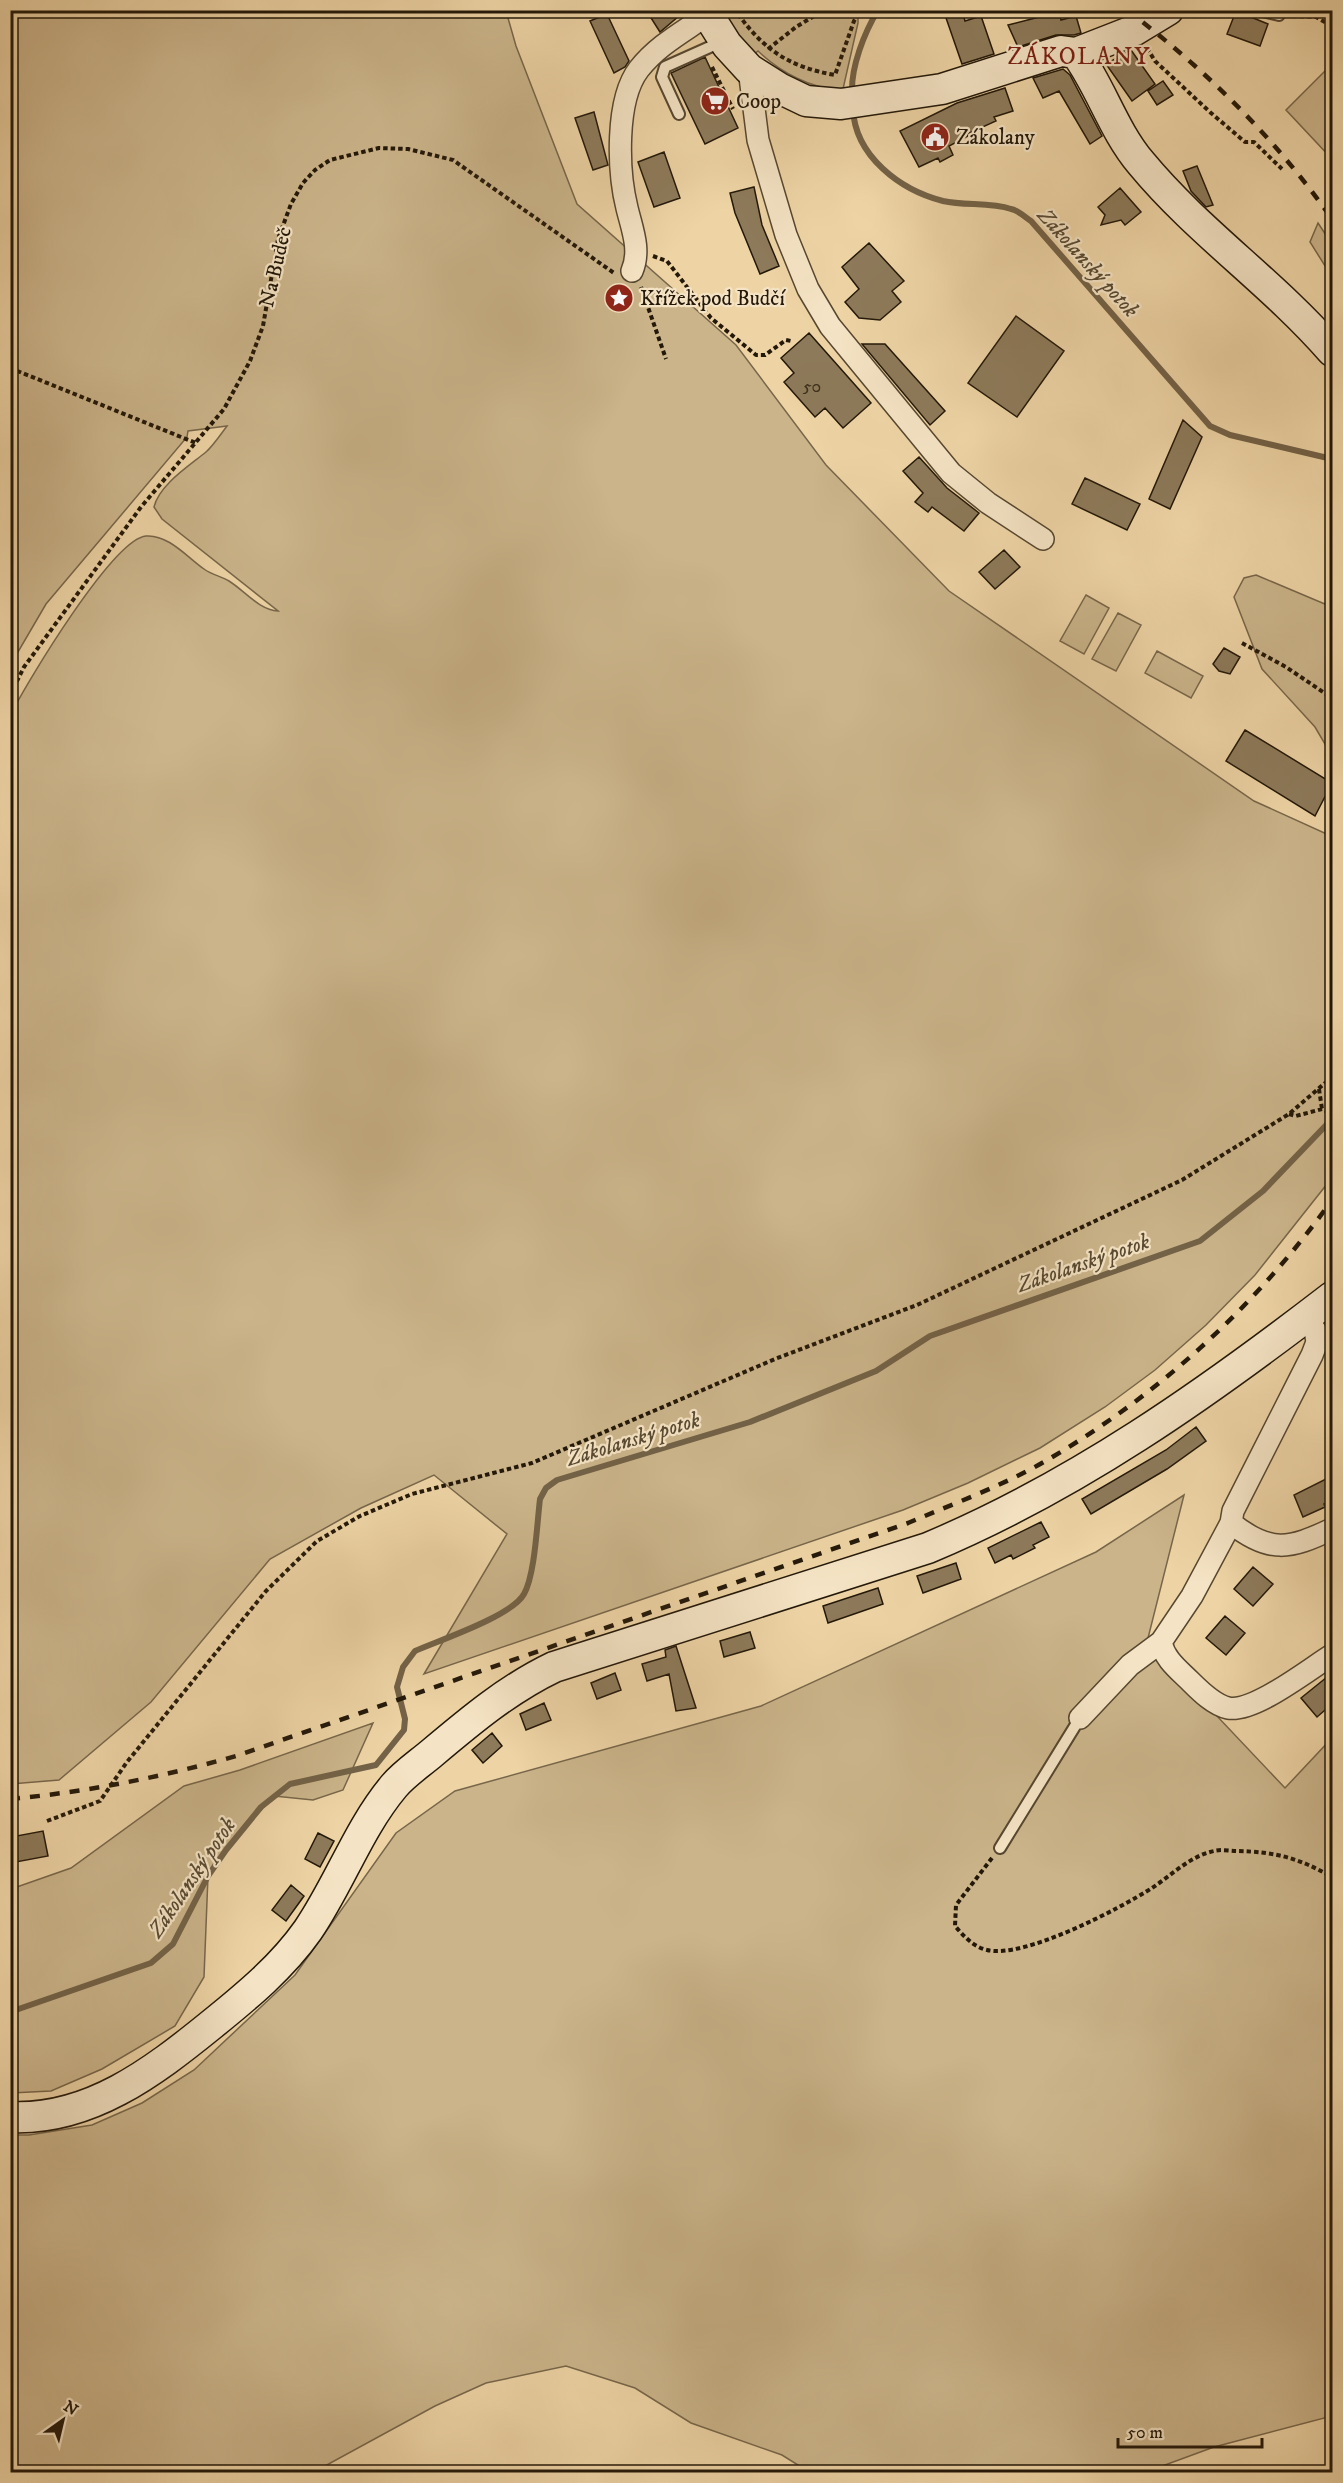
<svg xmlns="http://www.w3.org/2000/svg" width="1343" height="2483" viewBox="0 0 1343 2483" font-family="'IM FELL DW Pica',serif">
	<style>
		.green { fill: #cbb48a; stroke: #77664a; stroke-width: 1.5 }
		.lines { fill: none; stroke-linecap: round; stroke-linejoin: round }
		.stream { stroke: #736247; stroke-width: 6 }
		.building { fill: #8d7a5a; stroke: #231809; stroke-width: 1.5 }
		.lane-casing { stroke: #564730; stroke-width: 14 }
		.street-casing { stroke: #564730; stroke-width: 24 }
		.secondary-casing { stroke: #231809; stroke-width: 33 }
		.path { stroke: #231809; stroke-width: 4; stroke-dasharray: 4.5 3; stroke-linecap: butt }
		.lane { stroke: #f4e3c4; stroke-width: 10 }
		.street { stroke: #f4e3c4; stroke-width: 21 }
		.secondary { stroke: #f4e3c4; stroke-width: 30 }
		.rail { stroke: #231809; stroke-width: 4.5; stroke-dasharray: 10 10; stroke-linecap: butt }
		.labels { text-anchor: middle; stroke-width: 4.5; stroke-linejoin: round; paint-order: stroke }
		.number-label { font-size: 18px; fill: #3e301d }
		.poi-label { font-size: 21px; fill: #231809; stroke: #f4e3c4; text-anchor: start }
		.street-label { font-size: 21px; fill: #231809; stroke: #f4e3c4 }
		.water-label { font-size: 22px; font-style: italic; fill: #594a32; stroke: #f4e3c4 }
		.quarter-label { font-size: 24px; letter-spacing: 1.5px; fill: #7a1f14; stroke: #f4e3c4 }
	</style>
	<rect width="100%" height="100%" fill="#eed4a5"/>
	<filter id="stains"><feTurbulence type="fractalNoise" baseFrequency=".00333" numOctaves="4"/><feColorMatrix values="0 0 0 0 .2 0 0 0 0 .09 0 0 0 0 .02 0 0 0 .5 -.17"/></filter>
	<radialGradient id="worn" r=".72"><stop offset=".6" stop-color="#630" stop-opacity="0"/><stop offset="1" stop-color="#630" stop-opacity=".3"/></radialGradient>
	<!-- green -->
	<path class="green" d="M11,11h495l10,35 61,158 159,141 90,120 123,126 305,210 77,35 1,-2v340l-5,10 -72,91 -49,50 -51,45 -50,37 -65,41 -72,35 -65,27 -479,164 83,-140 -73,-59 -73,33 -91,51 -119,143 -92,78 -48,4v-1070c16,-32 102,-175 135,-178 22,-2 42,22 58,33 8,6 17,7 25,12 16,10 30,29 49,30l-116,-92 -8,-12c5,-22 35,-41 52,-55 7,-6 15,-18 21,-26l-39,5 -1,6 -141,167 -35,60z
		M716,11h142v12l-15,66c-30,2 -64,-18 -85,-38l-6,5z
		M1332,64v95l-46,-49z
		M1318,223l14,21v33l-22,-35z
		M1256,575l76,32v149l-17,-29 -53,-58 -28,-72 10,-19z
		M1086,595l23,13 -25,46 -24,-13z
		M1118,613l23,12 -25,46 -24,-12z
		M1157,651l46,25 -12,22 -46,-25z
		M1184,1495l-37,147 138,146 47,-50v678l-118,31 -68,25h-337l-27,-17 -91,-32 -56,-35 -69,-22 -80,17 -51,23 -121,66h-303v-337h18l63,-10 50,-22 52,-33 101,-95 101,-142 59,-42 306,-85 335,-154z
		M373,1723l-30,67 -30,10 -39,-4 -36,39 -30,41 -4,101 -29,49 -73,43 -51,22 -40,2v-204l60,-21 113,-82 56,-16z"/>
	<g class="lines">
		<!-- stream -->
		<path class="stream" d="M852,93c-1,-26 12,-60 26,-83
			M853,109c2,47 47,81 90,92 22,5 47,1 68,8 7,1 14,8 20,12l179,205 20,9 102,24
			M10,2012l141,-49 22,-19 35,-68 18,-26 35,-43 29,-23 86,-19 28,-35 1,-11 -8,-32 6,-20 12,-16c25,-11 97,-35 109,-57 11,-19 13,-71 16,-95l6,-11 11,-8 193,-58 126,-51 54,-35 270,-95 63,-50 69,-72"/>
	</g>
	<!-- building -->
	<path class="building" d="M646,10h40l-26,22z
		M962,10l3,11 16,-5 13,38 -32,10 -17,-49z
		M1236,11l32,13 -8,22 -33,-12z
		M607,14l22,47 -4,6 -11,6 -24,-52z
		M1051,14l1,3 8,-2 1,5 15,-4 5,17 -7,2h-18l-38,12 -10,-22z
		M1131,50l24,34 -23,17 -26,-37z
		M705,57l33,71 -33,16 -34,-71z
		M1063,69l7,6 32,61 -12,8 -31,-53 -16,7 -10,-20z
		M1163,81l10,14 -16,10 -9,-14z
		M1005,88l8,23 -19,6 2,4 -29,13 1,2 -19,10 4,9 -13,7 -2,-4 -19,9 -19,-36 57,-28z
		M594,112l14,53 -15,5 -18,-52z
		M664,152l16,46 -26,9 -16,-45z
		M1197,166l16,39 -7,2 -15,-16 -8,-20z
		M754,187l8,38 17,41 -19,8 -25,-61 -5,-20z
		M1120,188l21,24 -16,13 -4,-5 -20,5 4,-10 -7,-8z
		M869,243l35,38 -12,10 9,11 -21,18 -21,-2 -14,-16 14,-13 -17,-22z
		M1016,316l48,35 -47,66 -49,-34z
		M809,333l62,70 -28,25 -18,-20 -10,9 -31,-35 10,-9 -13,-15z
		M862,344h23l60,67 -15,14z
		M1183,420l19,17 -32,72 -21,-10z
		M919,457l28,31 32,25 -15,18 -32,-24 -4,5 -13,-10 8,-9 -20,-22z
		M1085,478l55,26 -13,26 -55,-26z
		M1004,550l16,17 -25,22 -16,-17z
		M1224,648l16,9 -10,17 -11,-3 -6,-7z
		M1245,730l87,53 -17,33 -89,-55z
		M1196,1427l10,14 -39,28 -76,45 -9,-15 84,-49z
		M1332,1476v24l-8,4 1,3 -22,10 -9,-22z
		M1041,1522l8,15 -16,8 2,3 -22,11 -2,-4 -16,8 -7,-15z
		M956,1563l5,16 -38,14 -6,-17z
		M1253,1567l20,17 -20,22 -19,-17z
		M878,1588l5,16 -55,19 -5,-17z
		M1225,1616l20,17 -19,22 -20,-17z
		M750,1632l5,16 -31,9 -4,-16z
		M676,1646l20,62 -20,3 -7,-37 -22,7 -5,-17 24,-7 -1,-7z
		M615,1673l6,17 -24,9 -6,-16z
		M1332,1673v31l-15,13 -16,-19z
		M544,1703l7,17 -25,10 -6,-16z
		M492,1733l10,13 -19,17 -11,-13z
		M43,1831l5,25 -32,6 -5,-25z
		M318,1833l16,8 -14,26 -15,-8z
		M291,1885l13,11 -18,25 -14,-11z"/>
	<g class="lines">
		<!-- lane casing -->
		<g class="lane-casing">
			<path id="lane" d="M1258,10l21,5
				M679,114l-17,-37 3,-10 56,-25
				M1000,1848l80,-130"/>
		</g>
		<!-- street casing -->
		<g class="street-casing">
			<path id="street" d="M749,69l9,71 28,95 22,54 22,37 121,147 37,30 55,36
				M632,271c9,-21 0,-42 -5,-63 -9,-36 -12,-108 12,-139 19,-24 44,-37 68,-54
				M1307,1317l8,13 2,12 -5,13 -79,156 -2,12 -39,73 -31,46c4,18 17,27 30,40 9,9 23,23 37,26 26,5 81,-39 104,-53
				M1231,1523c39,31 59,26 101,6
				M1080,1718l50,-53 31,-23"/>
		</g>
		<!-- secondary casing -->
		<g class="secondary-casing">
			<path id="secondary" d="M705,10l22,35 22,24 30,19 27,13 35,3 101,-15 119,-38 15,2c25,34 37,77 65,110 57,69 132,120 191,188
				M1076,53l59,-23 33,-20
				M10,2117c79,4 143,-45 201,-92 36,-29 71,-58 97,-95 32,-47 50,-101 86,-144 10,-12 25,-22 38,-33 38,-32 76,-64 122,-86l374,-119c148,-62 278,-154 404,-251"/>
		</g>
		<!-- path -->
		<path class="path" d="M738,14c27,37 52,53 97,61l19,-54 8,-11
			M1292,16l24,1 16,9
			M1147,48l8,13 56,52 34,29h9l28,27
			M768,49l28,-22 28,-17
			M712,67l21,42
			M653,256l14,5 44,57 45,37h9l21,-15 5,1
			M641,287l25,72
			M10,368l186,75
			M1242,643l44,24 46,31
			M10,695l14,-28 117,-160 83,-98 26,-48 13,-35 15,-87 13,-35 12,-21 12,-13 15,-10 49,-12 29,1 45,11 161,113
			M1319,1089l3,20
			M1289,1114l7,2 26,-7 10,5
			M47,1821l53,-20 27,-39 139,-171 51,-50 43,-25 52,-22 120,-31 243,-104 142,-54 265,-125 107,-66 43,-37
			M992,1858l-36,47 -1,21c8,9 18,21 32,24 37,9 132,-41 165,-62 20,-13 38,-32 62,-37 7,-2 16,0 23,0 39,1 62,7 95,26"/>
		<!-- lane -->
		<use href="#lane" class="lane"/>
		<!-- street -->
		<use href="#street" class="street"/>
		<!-- secondary -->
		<use href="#secondary" class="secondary"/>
		<!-- rail -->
		<path class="rail" d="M1127,10c79,60 148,128 205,209
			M10,1799c77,-7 152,-22 226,-43l672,-233c47,-20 97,-38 141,-64 112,-66 207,-153 283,-259"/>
	</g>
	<!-- icons -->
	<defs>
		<g id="supermarket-disc" transform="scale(1.5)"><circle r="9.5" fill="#8f2418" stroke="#f4e3c4"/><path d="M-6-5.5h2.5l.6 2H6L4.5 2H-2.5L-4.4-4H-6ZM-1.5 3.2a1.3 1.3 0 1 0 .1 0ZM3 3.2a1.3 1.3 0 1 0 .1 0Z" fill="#fff"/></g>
		<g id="civic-disc" transform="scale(1.5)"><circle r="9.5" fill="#8f2418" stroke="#f4e3c4"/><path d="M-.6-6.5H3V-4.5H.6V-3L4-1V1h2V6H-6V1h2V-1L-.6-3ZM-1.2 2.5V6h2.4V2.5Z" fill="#fff"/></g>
		<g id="sight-disc" transform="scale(1.5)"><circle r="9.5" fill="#8f2418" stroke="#f4e3c4"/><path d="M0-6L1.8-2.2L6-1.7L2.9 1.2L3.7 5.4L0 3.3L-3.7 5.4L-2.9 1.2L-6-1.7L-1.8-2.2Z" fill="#fff"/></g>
	</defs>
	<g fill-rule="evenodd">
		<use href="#supermarket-disc" x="715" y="101"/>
		<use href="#civic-disc" x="935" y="137"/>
		<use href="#sight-disc" x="619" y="298"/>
	</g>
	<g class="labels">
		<!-- number labels -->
		<g class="number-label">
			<text x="812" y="392">50</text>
		</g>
		<!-- poi labels -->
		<g class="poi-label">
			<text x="736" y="108">Coop</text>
			<text x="956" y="144">Zákolany</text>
			<text x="640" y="305">Křížek pod Budčí</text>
		</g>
		<!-- street labels -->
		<g class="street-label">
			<text transform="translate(275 267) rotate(-77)" y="7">Na Budeč</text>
		</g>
		<!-- water labels -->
		<g class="water-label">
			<text transform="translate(1089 262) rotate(48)" y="8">Zákolanský potok</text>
			<text transform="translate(1083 1262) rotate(-19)" y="8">Zákolanský potok</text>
			<text transform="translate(633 1438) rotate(-17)" y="8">Zákolanský potok</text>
			<text transform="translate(191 1877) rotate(-56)" y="8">Zákolanský potok</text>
		</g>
		<!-- quarter labels -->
		<g class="quarter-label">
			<text x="1079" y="64">ZÁKOLANY</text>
		</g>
	</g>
	<!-- margin -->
	<rect width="1343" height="2483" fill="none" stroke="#eed4a5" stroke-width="36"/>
	<rect x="12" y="12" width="1319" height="2459" fill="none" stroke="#231809" stroke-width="3"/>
	<rect x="18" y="18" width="1307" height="2447" fill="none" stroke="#231809" stroke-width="1.5"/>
	<!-- north arrow -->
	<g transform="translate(63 2420) rotate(34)" stroke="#f4e3c4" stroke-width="4.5" paint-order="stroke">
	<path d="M0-4.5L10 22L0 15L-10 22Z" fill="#231809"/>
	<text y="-9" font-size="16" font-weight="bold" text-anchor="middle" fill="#231809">N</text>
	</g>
	<!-- scale -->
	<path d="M1118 2438v9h144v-9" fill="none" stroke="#231809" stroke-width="3"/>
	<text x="1127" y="2438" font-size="18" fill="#231809" stroke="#f4e3c4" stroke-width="4.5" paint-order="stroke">50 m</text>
	<rect width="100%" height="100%" filter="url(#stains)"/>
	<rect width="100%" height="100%" fill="url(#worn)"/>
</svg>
